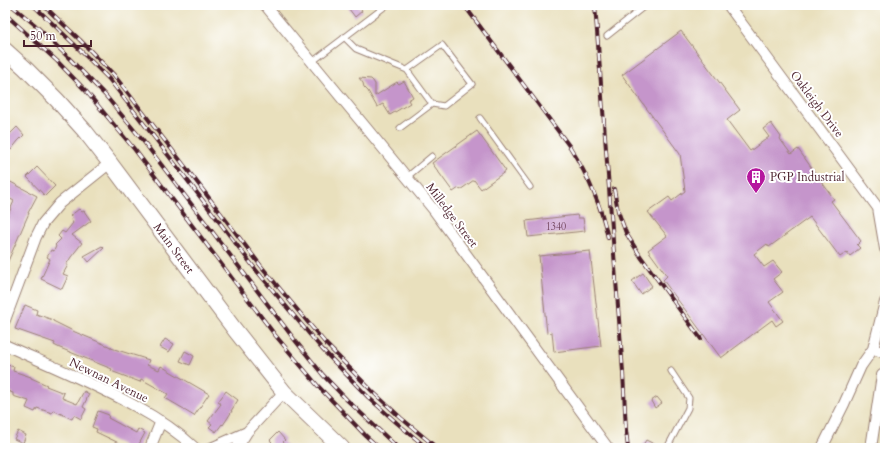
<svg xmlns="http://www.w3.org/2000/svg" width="890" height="453" viewBox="0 0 890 453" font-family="Cardo,serif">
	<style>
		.building { fill: #c595cb }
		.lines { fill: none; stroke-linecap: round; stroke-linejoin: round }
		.service-casing { stroke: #9a8074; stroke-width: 7 }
		.minor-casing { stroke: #9a8074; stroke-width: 12 }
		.primary-casing { stroke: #9a8074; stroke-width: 17 }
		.service { stroke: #fff; stroke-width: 5 }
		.minor { stroke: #fff; stroke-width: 10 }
		.primary { stroke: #fff; stroke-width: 15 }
		.rail-casing { stroke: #4a1f2b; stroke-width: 4 }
		.rail { stroke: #fff; stroke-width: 2.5; stroke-dasharray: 8; stroke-linecap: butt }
		.labels { text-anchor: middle; stroke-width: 4; stroke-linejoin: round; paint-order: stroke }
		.number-label { font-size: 10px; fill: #693c53 }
		.street-label { font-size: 12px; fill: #4a1f2b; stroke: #fff }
		.poi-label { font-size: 12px; fill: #4a1f2b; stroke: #fff; text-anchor: start }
	</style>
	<rect width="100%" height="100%" fill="#fff"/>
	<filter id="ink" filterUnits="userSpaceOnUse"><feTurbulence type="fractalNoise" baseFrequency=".025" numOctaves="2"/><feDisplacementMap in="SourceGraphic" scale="8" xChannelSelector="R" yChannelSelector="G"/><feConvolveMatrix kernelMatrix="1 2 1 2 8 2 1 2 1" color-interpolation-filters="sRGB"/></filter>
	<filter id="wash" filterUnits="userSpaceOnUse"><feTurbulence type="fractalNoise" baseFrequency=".012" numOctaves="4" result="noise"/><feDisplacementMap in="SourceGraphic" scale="16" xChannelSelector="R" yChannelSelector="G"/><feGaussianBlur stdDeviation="0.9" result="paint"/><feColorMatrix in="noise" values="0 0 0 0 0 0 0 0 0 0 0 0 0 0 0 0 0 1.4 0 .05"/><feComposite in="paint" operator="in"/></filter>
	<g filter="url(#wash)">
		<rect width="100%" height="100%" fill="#e9e0bd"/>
		<g id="blocks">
			<!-- building -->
			<path class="building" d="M346,5h12l4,6 -7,6z
				M681,31l59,79 -13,10 23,31 19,-14 -6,-8 8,-6 10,14 -1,2 11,15 7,-5 36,50 -3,2 30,40 -4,4 3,3 -10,8 -3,-4 -7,5 -30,-40 -41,30 -2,-3 -13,10 10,13 9,-6 9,11 -9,7 10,13 -14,10 14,19 -7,5 -4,-6 -51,38 -58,-78 4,-4 -19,-26 19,-14 -19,-24 21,-15 3,4 13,-10 -5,-37 -58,-79z
				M359,78l12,1 2,2 2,3v12l22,-14 2,2 5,-3 9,16 -5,3 2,3 -20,12 -7,-11 -6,3 -9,-16 -4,-4 -1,-4z
				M17,127l7,8 -6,6 -7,9 -6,-5 4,-6 -2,-2z
				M477,131l29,40 -25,18 -7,-9 -14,10 -1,-2 -6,4 -21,-29z
				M37,167l18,19 -10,10 -18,-19z
				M5,179l32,17 -9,17h1l-24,55v-46l9,-21 -9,-5z
				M79,209l3,3 2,-1 7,10 -19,14 10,8 -11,14 -5,8h2l-5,9 5,2 -6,13 -21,-10 9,-20 -3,-2 4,-7 3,1 2,-5 -1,-1 6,-6 -3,-3 4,-5 3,2 8,-10 -2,-3 1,-2 -2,-2z
				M577,215l1,3h5l2,13 -57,6 -2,-16z
				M102,246l2,2 -15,14 -5,-6z
				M590,251l11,95 -47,6 -2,-20 -5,1 -8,-77z
				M643,273l9,13 -11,8 -9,-13z
				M25,305l12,5 -1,4 17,6v1l22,11 36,15v1l38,12 -2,5 12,5 2,-4 48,28 -15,22 -10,-6v-1l-19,-11 3,-4 -27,-15 -1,3 -29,-11 1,-2 -52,-21 -6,-3 1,-2 -40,-14z
				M165,339l9,5 -5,8 -9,-5z
				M185,351l9,5 -4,9 -10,-4z
				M5,364l9,3 -1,4 18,6v1l16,7 -1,1 18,7 -2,5 15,6 7,-13 5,3 -6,13 3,2 -5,10 -7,-4 -2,4 -19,-9 -1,3 -15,-5 -2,4 -9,-4 3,-7 -16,-5v-3l-8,-3z
				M226,391l12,9 -7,11h1l-5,8 -4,6 -1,-1 -6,8 -7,-5 3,-3 -4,-3 13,-17 -3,-2z
				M657,397l5,6 -7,5 -4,-7z
				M98,411l11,4 -1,3 28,15 2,-4 7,4 -8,15h-16l2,-3 -27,-13 1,-3 -5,-2z
				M18,431l8,4 -3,8 -9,-4z
				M278,432l7,8 -2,2 6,6h-15l-4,-5 2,-1 -2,-2z
				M646,440l16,8h-21z"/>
		</g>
	</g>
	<g filter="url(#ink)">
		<use href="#blocks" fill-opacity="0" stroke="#9a8074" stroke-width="1"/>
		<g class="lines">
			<!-- service casing -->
			<g class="service-casing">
				<path id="service" d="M607,36l39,-31
					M344,37l12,12 51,21 25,34 12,2 28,-22 -30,-39 -35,25
					M312,62l75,-57
					M480,118l50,69
					M400,128l32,-24
					M407,177l25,-21
					M667,448l21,-40 1,-10 -18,-27"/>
			</g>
			<!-- minor casing -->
			<g class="minor-casing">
				<path id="minor" d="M265,5l168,204 175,239
					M728,5l150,203 7,41
					M5,320l31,-83 7,-14 17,-20 50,-40
					M5,345c44,20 88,38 130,61 22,12 42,25 60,42
					M873,349l12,4
					M150,448l11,-27
					M211,448l36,-16
					M237,448l10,-16 37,-40
					M822,448l22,-44 17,-38 12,-17 12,-47
					M871,448l11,-73"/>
			</g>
			<!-- primary casing -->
			<g class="primary-casing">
				<g id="primary">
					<path id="s1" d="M5,50l20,18 32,32 27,30 26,33 125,167 49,62 58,56"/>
				</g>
			</g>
			<!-- service -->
			<use href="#service" class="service"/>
			<!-- minor -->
			<use href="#minor" class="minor"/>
			<!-- primary -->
			<use href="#primary" class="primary"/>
			<!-- rail casing -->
			<g class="rail-casing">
				<path id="rail" d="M11,5l23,19 31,30 40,41 39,47 150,197 29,36 24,25 51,48
					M33,5l42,40 34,34 66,85 81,106 39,47 27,32 46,48 29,26 30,25
					M43,5l37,35 34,35 66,85 81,106 39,47 27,32 46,47 28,26 36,30
					M464,5l106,142c18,29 31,57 38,91
					M595,5l28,367 3,58 2,18
					M5,14l52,47 28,29 50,60 140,185 43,51 47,49 14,13
					M614,189l4,22 8,22 15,24 60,82"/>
			</g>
			<!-- rail -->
			<use href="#rail" class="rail"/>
		</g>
	</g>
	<!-- icons -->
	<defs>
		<g id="building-pin" transform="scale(1)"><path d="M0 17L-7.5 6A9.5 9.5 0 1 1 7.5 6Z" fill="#b5179e" stroke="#fff"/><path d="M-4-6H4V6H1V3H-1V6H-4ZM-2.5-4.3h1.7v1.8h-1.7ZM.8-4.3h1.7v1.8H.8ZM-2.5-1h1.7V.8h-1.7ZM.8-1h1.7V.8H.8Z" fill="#fff"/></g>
	</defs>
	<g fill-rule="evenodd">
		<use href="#building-pin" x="756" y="177"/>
	</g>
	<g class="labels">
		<!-- number labels -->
		<g class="number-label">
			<text x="556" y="230">1340</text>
		</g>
		<!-- street labels -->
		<g class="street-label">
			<text transform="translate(817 104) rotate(53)" y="4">Oakleigh Drive</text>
			<text transform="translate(452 215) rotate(53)" y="4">Milledge Street</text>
			<text dy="4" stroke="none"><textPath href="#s1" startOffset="261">Main Street</textPath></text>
			<text transform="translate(109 380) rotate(26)" y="4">Newnan Avenue</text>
		</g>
		<!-- poi labels -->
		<g class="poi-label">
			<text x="770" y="181">PGP Industrial</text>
		</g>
	</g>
	<!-- margin -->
	<rect width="890" height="453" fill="none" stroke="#fff" stroke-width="20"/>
	<!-- scale -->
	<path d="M24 40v6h67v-6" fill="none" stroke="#4a1f2b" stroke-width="2"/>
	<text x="30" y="40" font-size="12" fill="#4a1f2b" stroke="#ffffff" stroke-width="3" paint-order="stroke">50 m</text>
</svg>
